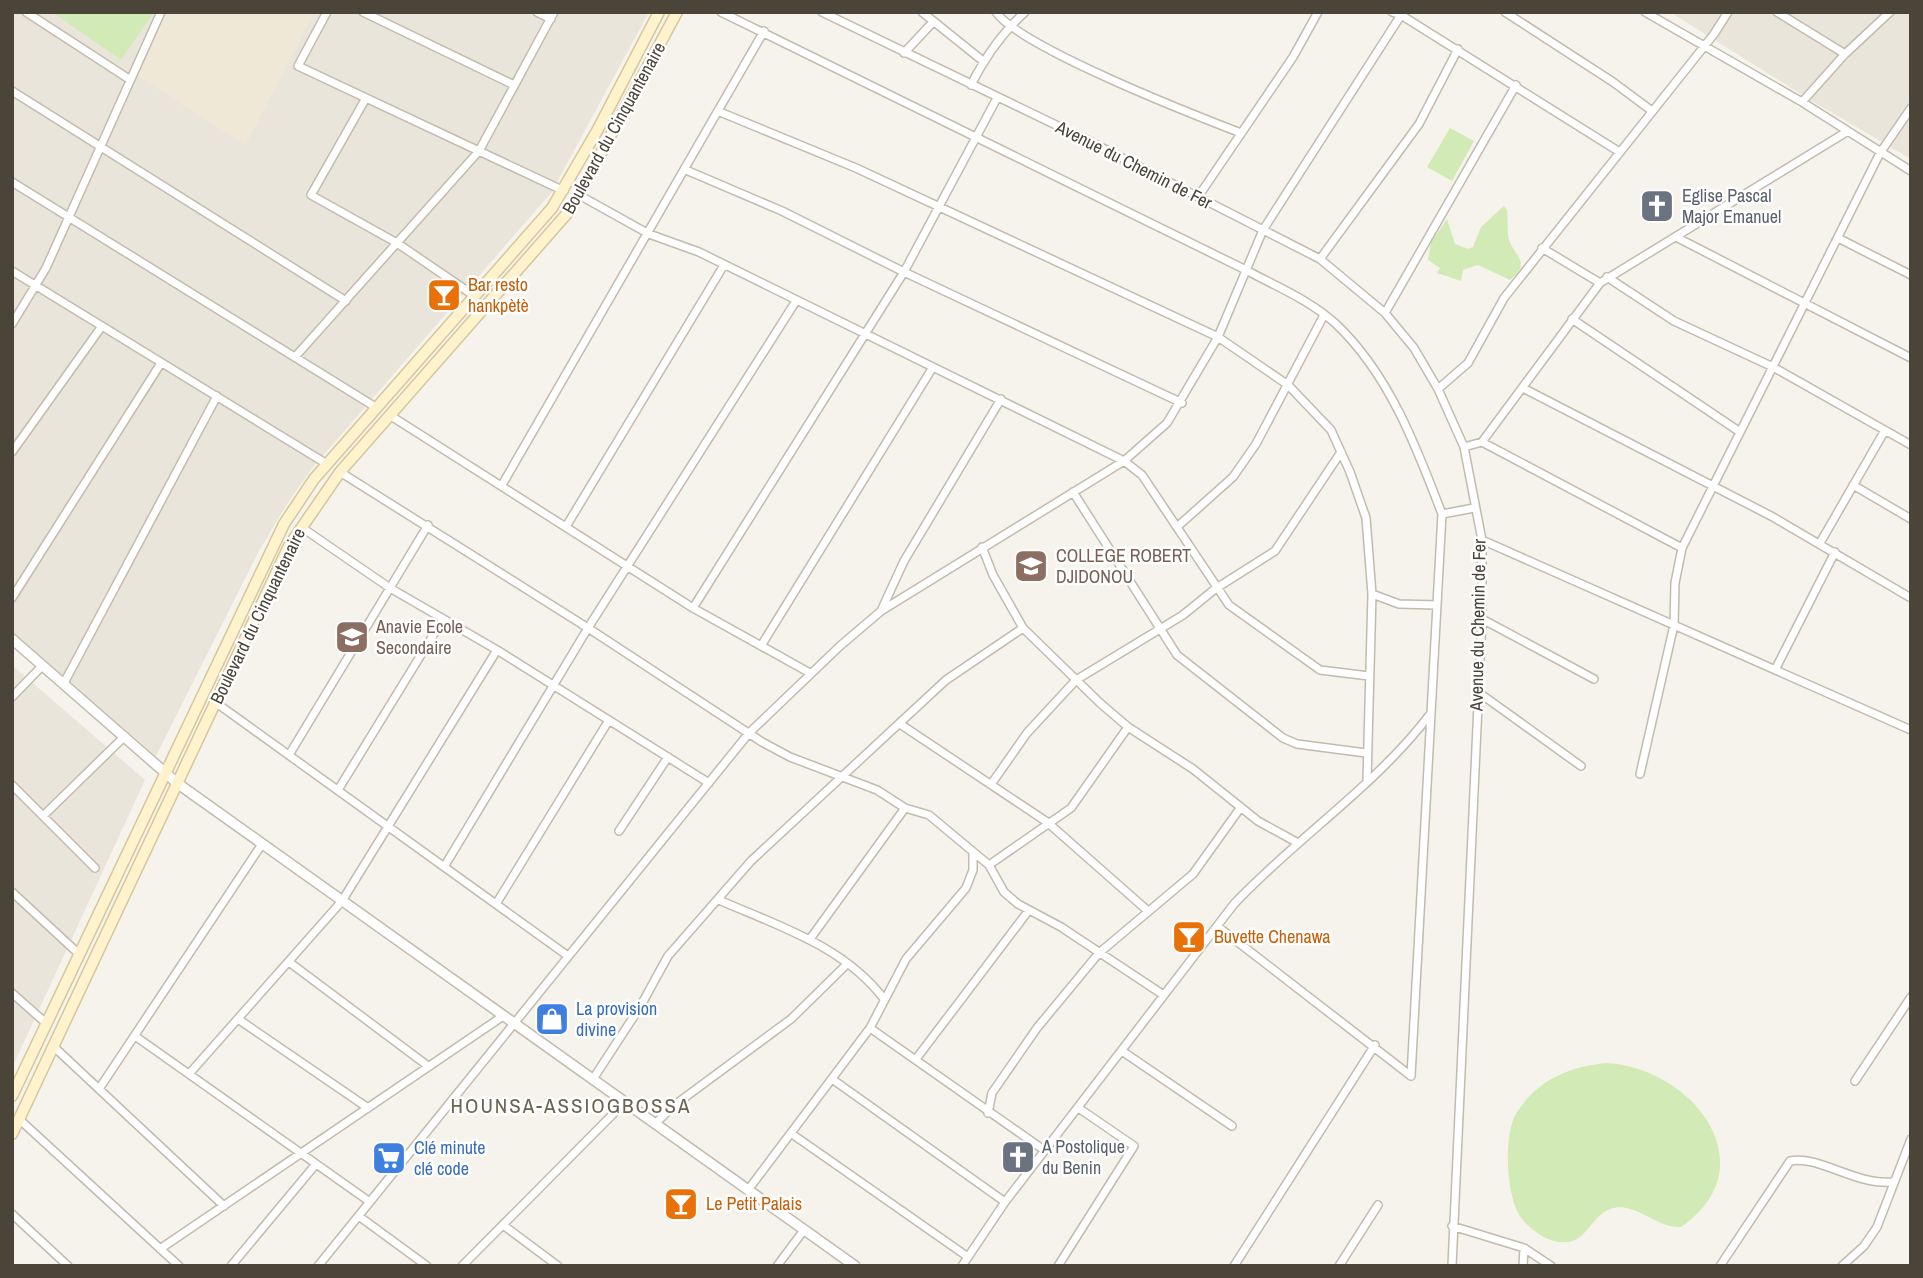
<svg xmlns="http://www.w3.org/2000/svg" width="1923" height="1278" viewBox="0 0 1923 1278" font-family="'Archivo Narrow',sans-serif">
	<style>
		.residential { fill: #eae5da }
		.education { fill: #efe8d6 }
		.green { fill: #d2eab5 }
		.lines { fill: none; stroke-linecap: round; stroke-linejoin: round }
		.minor-casing { stroke: #c2bbae; stroke-width: 10 }
		.tertiary-casing { stroke: #c2bbae; stroke-width: 12 }
		.secondary-casing { stroke: #d6c79b; stroke-width: 13 }
		.minor { stroke: #fff; stroke-width: 7 }
		.tertiary { stroke: #fff; stroke-width: 9 }
		.secondary { stroke: #fff3cd; stroke-width: 10 }
		.labels { text-anchor: middle; stroke-width: 5; stroke-linejoin: round; paint-order: stroke }
		.street-label { font-size: 18px; fill: #4b4439; stroke: #fff }
		.worship-label { font-size: 18px; fill: #5b616d; stroke: #fff; text-anchor: start }
		.food-label { font-size: 18px; fill: #c56008; stroke: #fff; text-anchor: start }
		.education-label { font-size: 18px; fill: #785e54; stroke: #fff; text-anchor: start }
		.shop-label { font-size: 18px; fill: #366cbe; stroke: #fff; text-anchor: start }
		.quarter-label { font-size: 21px; letter-spacing: 2px; fill: #6e6250; stroke: #fff }
	</style>
	<rect width="100%" height="100%" fill="#f6f3ec"/>
	<!-- residential -->
	<path class="residential" d="M12,12h637l-98,181 -238,274 -24,34 -30,50 -103,205 -144,-124z
		M1670,12h241v147l-99,-58z
		M12,665l133,115 -133,288z"/>
	<!-- education -->
	<path class="education" d="M167,12h147l-68,133 -108,-69z"/>
	<!-- green -->
	<path class="green" d="M52,12h102l-33,48z
		M1450,128l24,13 -22,40 -25,-14z
		M1504,206l3,4c1,9 0,21 2,30 6,17 23,22 1,40l-32,-15 -15,5 -2,11 -24,-8 3,-5 -12,-8 3,-18 16,-23 8,25 13,5 5,-2 8,-20z
		M1606,1063c85,4 164,102 75,164 -24,2 -47,-27 -71,-18 -24,10 -24,44 -62,30 -9,-4 -23,-14 -28,-23 -14,-21 -17,-83 -3,-104 22,-33 52,-45 89,-49z"/>
	<g class="lines">
		<!-- minor casing -->
		<g class="minor-casing">
			<path id="minor" d="M26,12l103,67
				M327,12l-29,54 266,125
				M363,12l151,73
				M537,12l14,7
				M721,12l523,257c31,17 66,31 92,55 53,50 81,124 106,190l-31,562
				M822,12l263,127 235,120 65,54 29,35 24,41 26,58 18,93v79l-30,647
				M922,12l61,49
				M996,12c24,35 198,103 245,121
				M1392,12l9,3 217,136
				M1505,12l108,70 39,29
				M1645,12l157,90 109,69
				M1777,12l68,42
				M904,53l29,-31
				M971,85c14,-28 31,-52 54,-73
				M12,91l334,210
				M366,98l-55,97 86,48 79,54
				M1802,102l43,-48 45,-42
				M720,112l136,56 362,169 70,48 43,45 19,42 16,46 6,76 27,10 38,1
				M686,170l96,41 122,61 278,131
				M12,182l365,226
				M579,195l70,39 50,18 425,209 18,14 87,130 91,65 49,6
				M1198,197l95,-140 25,-45
				M1676,237l235,121
				M1838,238l73,37
				M1542,248l58,35
				M1320,259l99,-135 39,-75
				M12,271l315,193
				M1607,277l67,44 99,46 138,78
				M1385,313l131,-228
				M1572,319l168,113
				M12,324l34,-56 115,-256
				M295,357l184,-206 75,-139
				M1523,388l250,129 138,81
				M1438,389l30,-26 36,-65 210,-264 14,-22
				M391,416l302,192 117,65
				M1482,442l200,106
				M1464,447l18,-5 118,-159 248,-152
				M12,452l90,-126
				M340,472l248,156 174,114 28,15 87,33 28,18 24,7 60,50 15,27 14,12 43,23 101,67
				M502,485l262,-454
				M1853,485l58,34
				M1073,492l104,163 106,83 14,6 69,9
				M1442,514l32,-6
				M567,525l157,-260
				M301,527l89,61 107,62 212,133
				M1177,527l56,-50 23,-33 68,-129
				M1482,540l429,190
				M1820,543l64,-111
				M982,547l11,28 30,53 77,75 28,24 65,42 65,52 40,22
				M12,598l149,-235
				M693,608l211,-336 93,-174
				M881,611l23,-50 97,-162
				M1482,619l112,60
				M761,646l172,-279
				M1775,670l60,-118
				M64,683l153,-287
				M1478,692l103,74
				M12,697l31,-32
				M215,702l353,254
				M900,724l147,98 101,89
				M289,755l139,-230
				M1640,774l34,-149 1,-42 7,-35 198,-395 31,-45
				M1367,780l5,-186
				M992,783l35,-50 49,-53 107,-65 32,-26 60,-38 66,-99
				M12,785l83,83
				M338,790l105,-171
				M43,816l82,-80
				M619,831l49,-74
				M989,865l82,-57 57,-81
				M444,867l144,-239 208,-327
				M12,892l68,63
				M719,900c59,26 125,46 165,99
				M496,904l113,-184
				M1217,926l194,150
				M810,939l95,-131
				M289,962l139,104
				M12,993l35,31
				M238,1019l130,89
				M870,1028l174,122
				M135,1036l235,166
				M53,1046l171,160
				M1122,1051l110,75
				M916,1059l113,-149
				M189,1074l153,-173 155,-251
				M593,1079l47,-72 28,-51 83,-95 195,-181 77,-52
				M832,1079l173,123
				M1855,1081l56,-84
				M99,1089l163,-245
				M988,1113l4,-20 45,-65 62,-75 94,-79 48,-67
				M19,1119l160,147
				M655,1124l17,-17 119,-88 55,-54
				M792,1134l176,123
				M748,1190l122,-162 36,-69 60,-71 7,-18v-17
				M12,1214l56,52
				M360,1217l67,49
				M503,1225l55,41
				M1452,1226l72,22 27,18
				M160,1249l343,-233
				M231,1266l85,-102
				M318,1266l431,-533 91,-87 41,-35 243,-150 43,-38 51,-86 45,-107 140,-218
				M462,1266l163,-164
				M777,1266l27,-36
				M962,1266l43,-64 229,-298c62,-66 142,-118 197,-191
				M1058,1266l76,-120 -54,-37
				M1234,1266l141,-221
				M1339,1266l39,-61
				M1523,1266l1,-18
				M1720,1266l70,-105c29,-6 64,24 102,21
				M1842,1266l22,-20 13,-19 34,-88"/>
		</g>
		<!-- tertiary casing -->
		<g class="tertiary-casing">
			<path id="tertiary" d="M12,639l165,144 678,483"/>
		</g>
		<!-- secondary casing -->
		<g class="secondary-casing">
			<path id="secondary" d="M12,1096l272,-572 30,-45 238,-271 45,-77 62,-119
				M12,1134l277,-588 51,-74 231,-263 106,-197"/>
		</g>
		<!-- minor -->
		<use href="#minor" class="minor"/>
		<!-- tertiary -->
		<use href="#tertiary" class="tertiary"/>
		<!-- secondary -->
		<use href="#secondary" class="secondary"/>
	</g>
	<!-- icons -->
	<defs>
		<g id="church-square" transform="scale(1.75)"><rect x="-9" y="-9" width="18" height="18" rx="4" fill="#6b7280" stroke="#fff"/><path d="M-1.2-6h2.4v3.5h3.3v2.4h-3.3V6h-2.4V-.1h-3.3v-2.4h3.3Z" fill="#fff"/></g>
		<g id="bar-square" transform="scale(1.75)"><rect x="-9" y="-9" width="18" height="18" rx="4" fill="#e8710a" stroke="#fff"/><path d="M-6-5H6L.8 .8V4.5H3.5V6h-7V4.5H-.8V.8Z" fill="#fff"/></g>
		<g id="school-square" transform="scale(1.75)"><rect x="-9" y="-9" width="18" height="18" rx="4" fill="#8d6e63" stroke="#fff"/><path d="M0-5L7-2L0 1L-7-2ZM-4 1L0 2.5L4 1V4Q0 6-4 4Z" fill="#fff"/></g>
		<g id="shop-square" transform="scale(1.75)"><rect x="-9" y="-9" width="18" height="18" rx="4" fill="#3f7fe0" stroke="#fff"/><path d="M-5-2.5h2.3a2.7 3.5 0 0 1 5.4 0H5L5.5 6h-11ZM-1.5-2.5h3a1.5 2.3 0 0 0-3 0Z" fill="#fff"/></g>
		<g id="supermarket-square" transform="scale(1.75)"><rect x="-9" y="-9" width="18" height="18" rx="4" fill="#3f7fe0" stroke="#fff"/><path d="M-6-5.5h2.5l.6 2H6L4.5 2H-2.5L-4.4-4H-6ZM-1.5 3.2a1.3 1.3 0 1 0 .1 0ZM3 3.2a1.3 1.3 0 1 0 .1 0Z" fill="#fff"/></g>
	</defs>
	<g fill-rule="evenodd">
		<use href="#church-square" x="1657" y="206"/>
		<use href="#bar-square" x="444" y="295"/>
		<use href="#school-square" x="1031" y="566"/>
		<use href="#school-square" x="352" y="637"/>
		<use href="#bar-square" x="1189" y="937"/>
		<use href="#shop-square" x="552" y="1019"/>
		<use href="#church-square" x="1018" y="1157"/>
		<use href="#supermarket-square" x="389" y="1158"/>
		<use href="#bar-square" x="681" y="1204"/>
	</g>
	<g class="labels">
		<!-- street labels -->
		<g class="street-label">
			<text transform="translate(614 128) rotate(-61)" y="6">Boulevard du Cinquantenaire</text>
			<text transform="translate(1134 165) rotate(27)" y="6">Avenue du Chemin de Fer</text>
			<text transform="translate(258 616) rotate(-64)" y="6">Boulevard du Cinquantenaire</text>
			<text transform="translate(1478 625) rotate(-89)" y="6">Avenue du Chemin de Fer</text>
		</g>
		<!-- worship labels -->
		<g class="worship-label">
			<text x="1682" y="202">Eglise Pascal<tspan x="1682" dy="21">Major Emanuel</tspan></text>
			<text x="1042" y="1153">A Postolique<tspan x="1042" dy="21">du Benin</tspan></text>
		</g>
		<!-- food labels -->
		<g class="food-label">
			<text x="468" y="291">Bar resto<tspan x="468" dy="21">hankpètè</tspan></text>
			<text x="1214" y="943">Buvette Chenawa</text>
			<text x="706" y="1210">Le Petit Palais</text>
		</g>
		<!-- education labels -->
		<g class="education-label">
			<text x="1056" y="562">COLLEGE ROBERT<tspan x="1056" dy="21">DJIDONOU</tspan></text>
			<text x="376" y="633">Anavie Ecole<tspan x="376" dy="21">Secondaire</tspan></text>
		</g>
		<!-- shop labels -->
		<g class="shop-label">
			<text x="576" y="1015">La provision<tspan x="576" dy="21">divine</tspan></text>
			<text x="414" y="1154">Clé minute<tspan x="414" dy="21">clé code</tspan></text>
		</g>
		<!-- quarter labels -->
		<g class="quarter-label">
			<text x="571" y="1113">HOUNSA-ASSIOGBOSSA</text>
		</g>
	</g>
	<!-- border -->
	<rect width="1923" height="1278" fill="none" stroke="#4b4439" stroke-width="28"/>
</svg>
